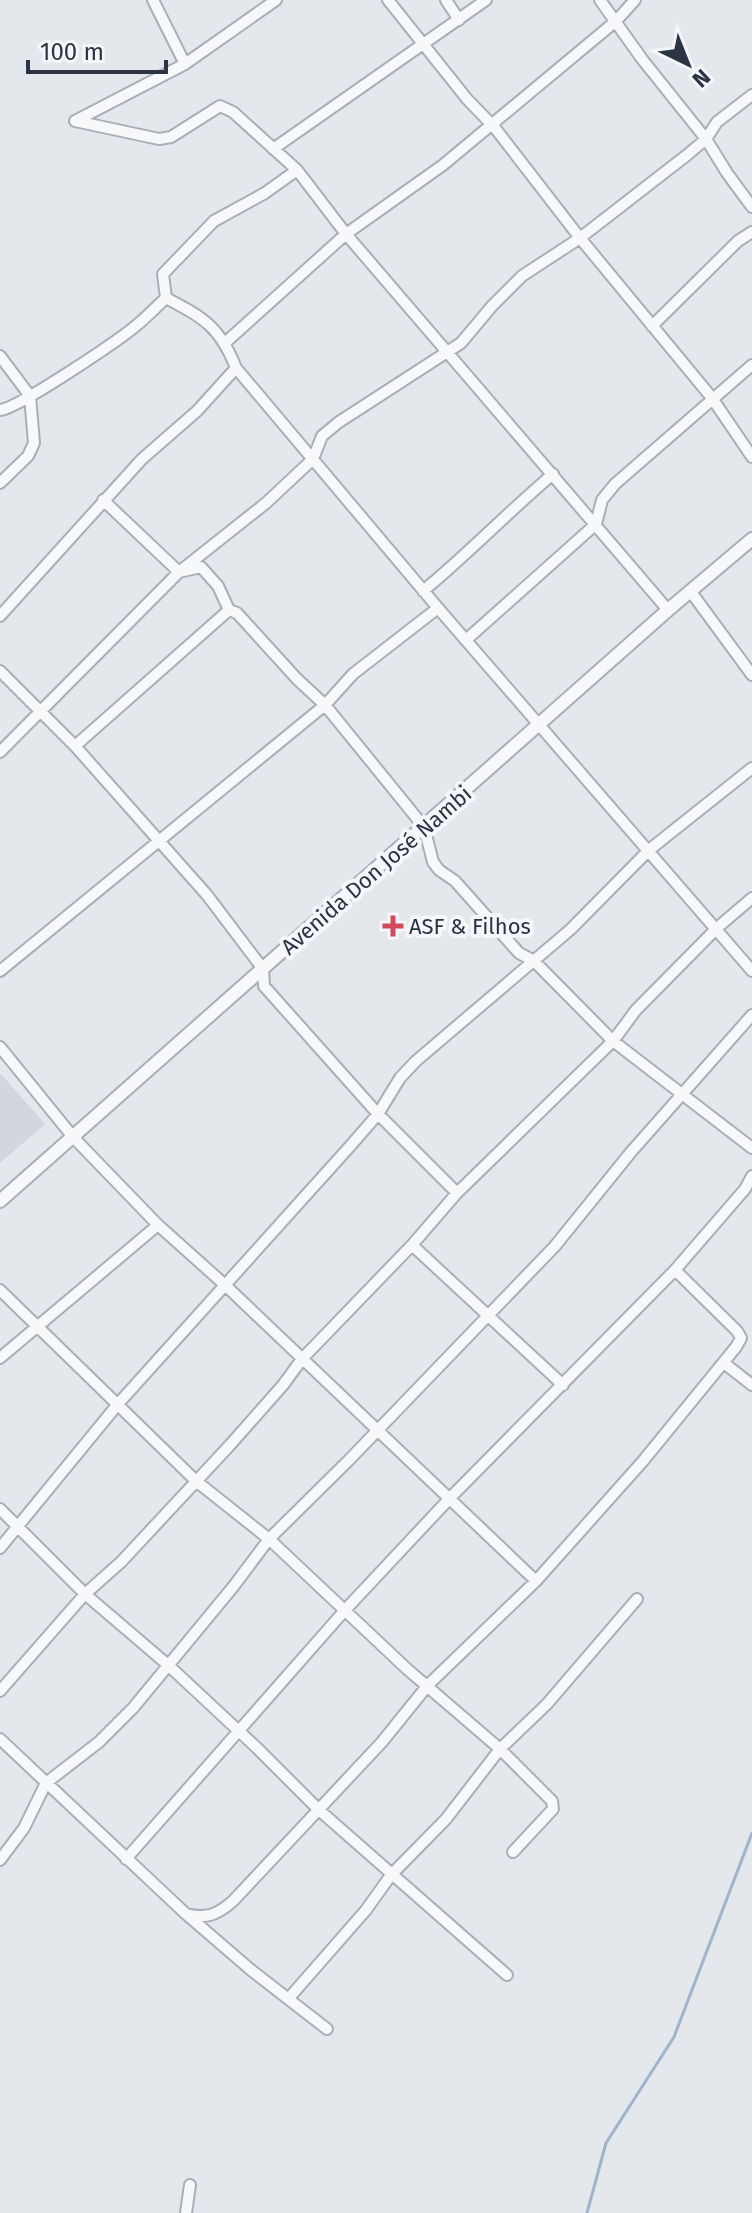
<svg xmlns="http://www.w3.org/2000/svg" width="752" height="2213" viewBox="0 0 752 2213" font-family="'Fira Sans',sans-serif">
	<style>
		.built { fill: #d2d6de }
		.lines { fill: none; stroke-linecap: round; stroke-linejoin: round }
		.stream { stroke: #9fb4cc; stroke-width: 3 }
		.minor-casing { stroke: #a9aeb7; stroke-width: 14 }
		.tertiary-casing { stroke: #a9aeb7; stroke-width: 16 }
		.minor { stroke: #f7f8fa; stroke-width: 10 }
		.tertiary { stroke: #f7f8fa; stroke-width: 12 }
		.poi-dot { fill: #d1495b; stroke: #f4f6f9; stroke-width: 3 }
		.labels { text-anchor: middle; stroke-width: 8; stroke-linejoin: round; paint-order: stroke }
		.street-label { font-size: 22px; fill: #2b3445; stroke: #f4f6f9 }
		.poi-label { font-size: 22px; fill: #2b3445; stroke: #f4f6f9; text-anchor: start }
	</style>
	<rect width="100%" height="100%" fill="#e4e7ec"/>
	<!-- built -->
	<path class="built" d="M0,1073l45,51 -45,39z"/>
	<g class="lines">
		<!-- stream -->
		<path class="stream" d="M587,2213l19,-70 68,-106 78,-204"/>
		<!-- minor casing -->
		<g class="minor-casing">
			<path id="minor" d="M153,0l32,64
				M388,0l79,99 28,29 85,110 132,160 40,59
				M446,0l13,20
				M600,0l42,59 64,80 21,34 25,34
				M75,121l84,18 12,-2 49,-31 13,6 64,58 49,64 322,376
				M75,121l110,-57 91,-64
				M273,149l213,-149
				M166,298c38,20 54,29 70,70l202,240 314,363
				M166,298l-3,-24 51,-53 51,-28 32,-23
				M652,326l86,-85 14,-9
				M226,342l120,-108 97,-69 173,-144 19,-21
				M0,356l30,40 4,47 -6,13 -28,27
				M0,410c17,-1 121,-71 138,-86 10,-8 19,-18 28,-26
				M103,500l76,72 22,-5 17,19 11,24 8,3 60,66 28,26 99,122 9,35 6,8 16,11 64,72 15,8 79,80 139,107
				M423,591c45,-37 85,-79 130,-117
				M691,592l61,83
				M0,616l142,-157 55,-48 39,-43
				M466,640l130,-116 6,-24 13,-16 137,-119
				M0,671l75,75 132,149 56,74 1,17 114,128 79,79
				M75,746l154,-136
				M0,752l179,-180 87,-69 47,-44 9,-23 17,-14 122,-79 31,-37 30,-30 58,-38 107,-83 19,-16 11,-17 35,-27
				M0,971l325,-266 28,-31 85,-66
				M0,1047l73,90 85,88 67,60 311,296
				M412,1245l151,140
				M0,1290l196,191 73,58 138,130 93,80 52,52 1,8 -40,43
				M0,1358l158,-133
				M724,1363l28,22
				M0,1509l85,85 83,71 89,83 62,62 188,165
				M0,1548l118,-144 234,-260 26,-30 22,-36 16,-17 155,-132 78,-79 103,-82
				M0,1691l85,-97 36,-32 109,-117 53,-60 19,-26 110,-114 45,-52 156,-152 23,-31 81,-82 35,-30
				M0,1739l186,175 65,56 76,59
				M126,1859l220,-250 104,-111 225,-228 70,-81 7,-13
				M0,1860l24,-32 22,-45 53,-41 34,-34 100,-121 36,-48 80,-79 206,-214 76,-94 121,-137
				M186,1914c21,5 31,1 47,-13l149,-159 46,-57 108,-104 107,-120 93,-114 5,-9 -4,-7 -62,-61
				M289,1998l77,-88 25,-35 55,-56 54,-70 47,-45 90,-105
				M186,2213l4,-28"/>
		</g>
		<!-- tertiary casing -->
		<g class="tertiary-casing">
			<path id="tertiary" d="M0,1201l668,-591 84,-71"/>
		</g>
		<!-- minor -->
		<use href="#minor" class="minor"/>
		<!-- tertiary -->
		<use href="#tertiary" class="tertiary"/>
	</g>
	<!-- markers -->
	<path class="poi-dot" d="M389 914h8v8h8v8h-8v8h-8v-8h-8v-8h8z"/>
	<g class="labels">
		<!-- street labels -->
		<g class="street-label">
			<text transform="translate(376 870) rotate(-41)" y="8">Avenida Don José Nambi</text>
		</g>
		<!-- poi labels -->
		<g class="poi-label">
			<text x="409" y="934">ASF &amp; Filhos</text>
		</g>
	</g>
	<!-- north arrow -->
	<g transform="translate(688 64) rotate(137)" stroke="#f4f6f9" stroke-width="6" paint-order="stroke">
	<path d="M0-6L14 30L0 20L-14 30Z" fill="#2b3445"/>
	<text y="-12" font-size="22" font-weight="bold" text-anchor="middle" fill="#2b3445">N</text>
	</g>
	<!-- scale -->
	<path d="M28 60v12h138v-12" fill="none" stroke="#2b3445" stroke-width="4"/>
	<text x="40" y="60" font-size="24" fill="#2b3445" stroke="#f4f6f9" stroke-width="6" paint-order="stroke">100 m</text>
</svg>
